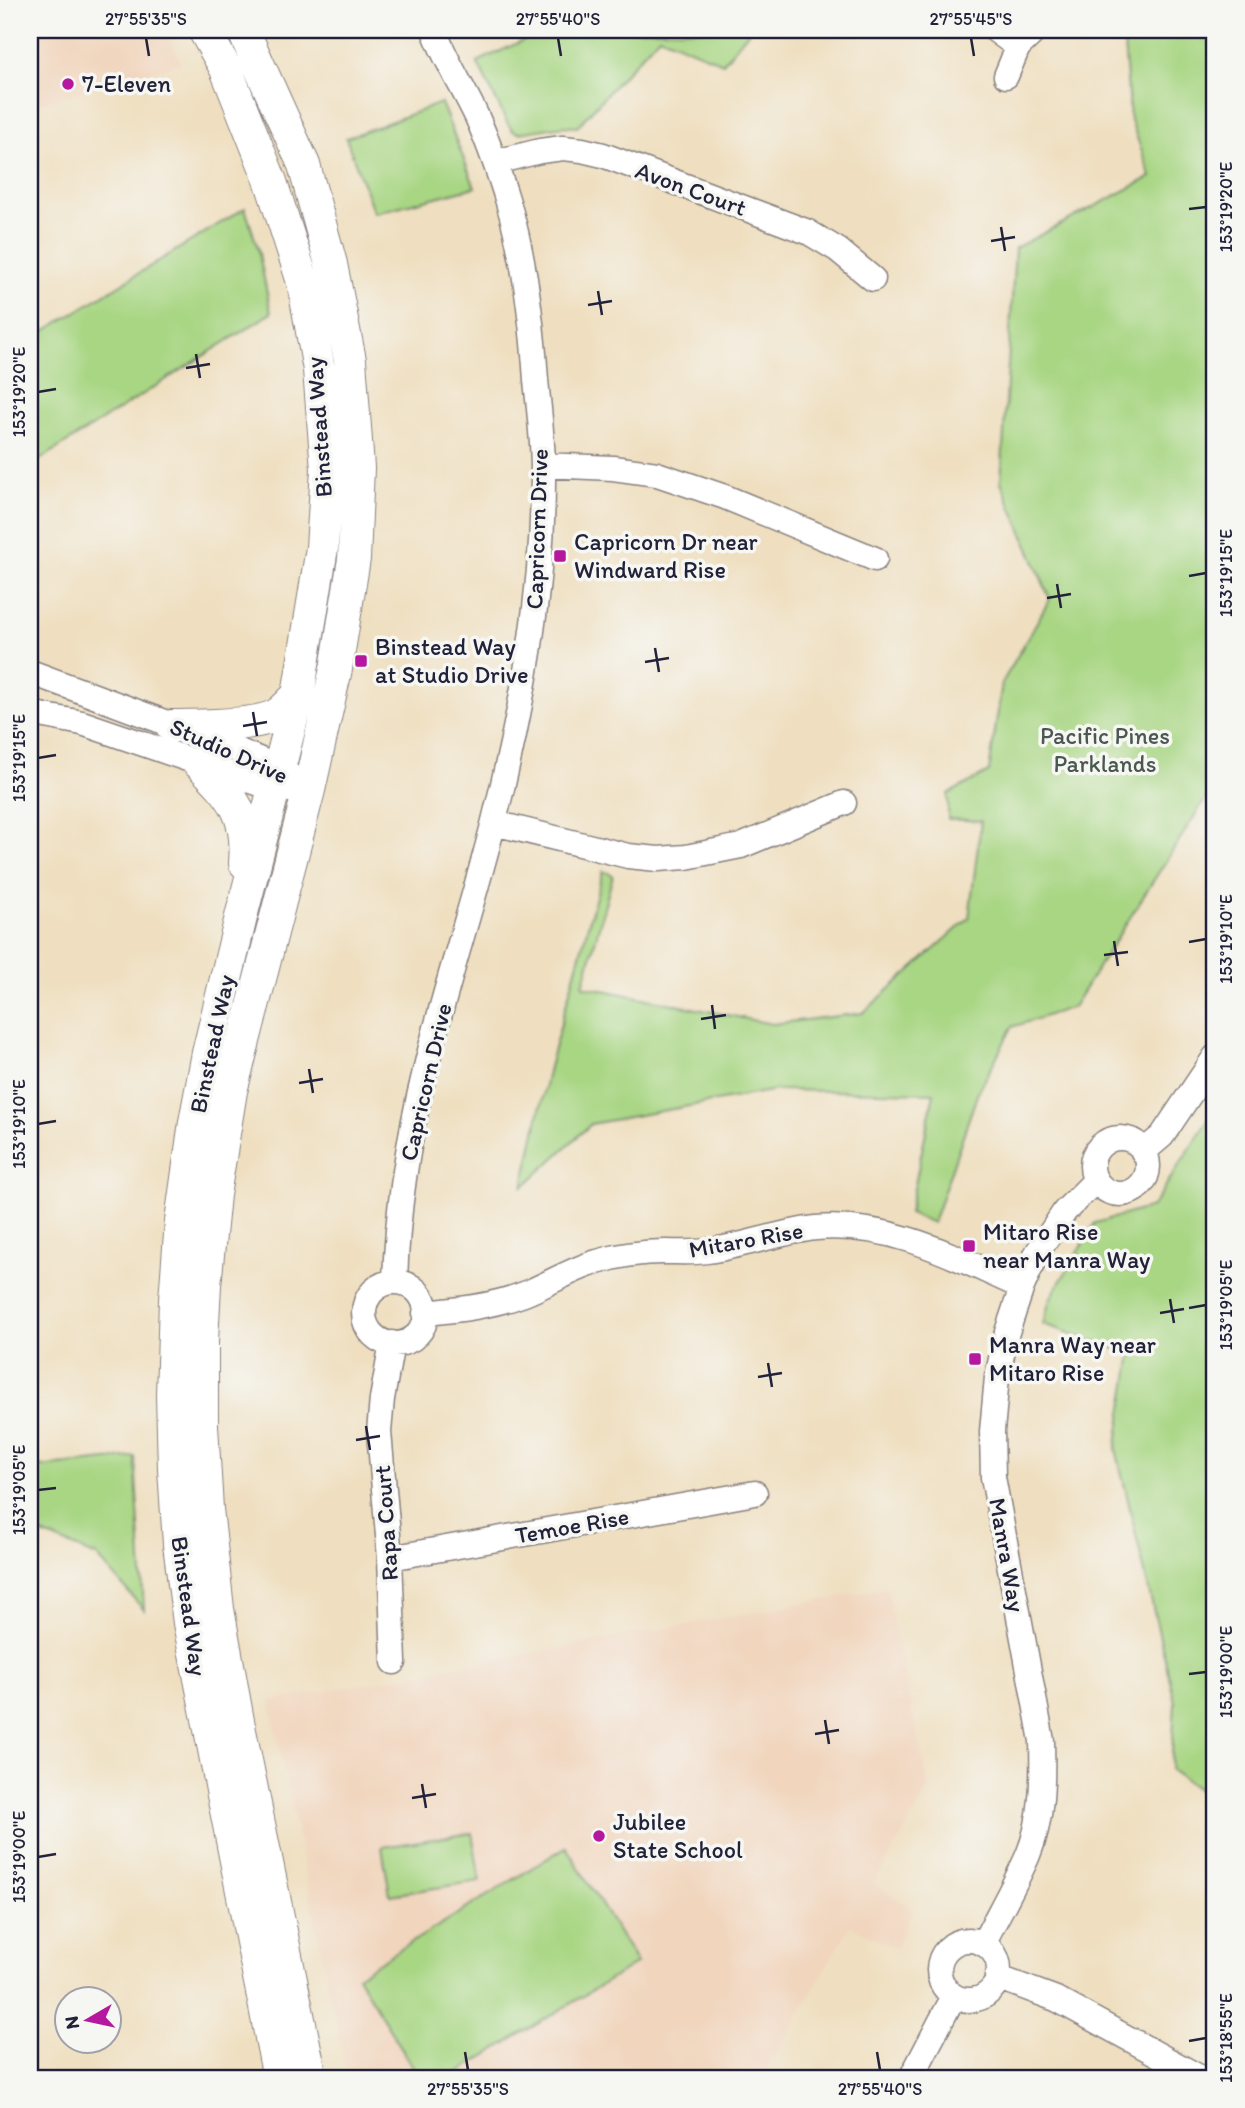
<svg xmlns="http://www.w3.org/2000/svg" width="1245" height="2108" viewBox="0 0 1245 2108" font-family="Itim,sans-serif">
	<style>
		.built { fill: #f1d5bd }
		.green { fill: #a8d683; stroke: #657c5f; stroke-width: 2 }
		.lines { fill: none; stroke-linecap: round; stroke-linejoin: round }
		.minor-casing { stroke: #88807e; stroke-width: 27 }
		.major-casing { stroke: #88807e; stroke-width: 34 }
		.minor { stroke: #fff; stroke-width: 24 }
		.major { stroke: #fff; stroke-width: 32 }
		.ticks { fill: none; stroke: #22223b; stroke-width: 2.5 }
		.poi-dot { fill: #b5179e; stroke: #f6f6f2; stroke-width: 2.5 }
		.labels { text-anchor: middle; stroke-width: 7; stroke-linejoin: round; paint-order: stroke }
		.poi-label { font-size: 24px; fill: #22223b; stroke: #f6f6f2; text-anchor: start }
		.street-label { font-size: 24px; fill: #22223b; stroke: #f6f6f2 }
		.park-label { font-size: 24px; fill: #4a5851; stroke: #f6f6f2 }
		.neatline { fill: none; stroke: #22223b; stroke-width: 2.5 }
		.ticks-label { font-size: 18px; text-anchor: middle; fill: #22223b }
	</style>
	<rect width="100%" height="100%" fill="#f6f6f2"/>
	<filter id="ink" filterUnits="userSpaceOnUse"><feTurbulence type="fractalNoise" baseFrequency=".0143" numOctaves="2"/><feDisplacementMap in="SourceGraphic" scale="14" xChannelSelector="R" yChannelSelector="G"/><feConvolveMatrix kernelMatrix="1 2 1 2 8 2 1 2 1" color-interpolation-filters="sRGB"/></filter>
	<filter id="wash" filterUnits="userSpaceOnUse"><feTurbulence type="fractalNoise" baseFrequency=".00686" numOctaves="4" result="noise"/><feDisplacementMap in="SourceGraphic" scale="28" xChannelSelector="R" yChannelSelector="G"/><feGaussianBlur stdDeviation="1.57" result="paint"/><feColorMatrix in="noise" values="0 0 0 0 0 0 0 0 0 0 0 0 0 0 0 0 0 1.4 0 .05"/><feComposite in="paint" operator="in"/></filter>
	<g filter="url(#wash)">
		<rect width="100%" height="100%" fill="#efdfc0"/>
		<!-- built -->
		<path class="built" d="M30,30h135l16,33 -151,43z
			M887,1588l16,85 17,71 9,45 -55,94 39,27 -18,38 -45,-22 -88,152h-415l-77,-377z"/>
		<!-- green -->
		<path class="green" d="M546,30h204l-27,33 -64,-27 -82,91 -14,-1 -44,7 -6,-2 -5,-7 -31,-62z
			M1133,30h82v754l-142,223 -61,20 -35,68 -44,128 -24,-10 25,-120 -158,-3 -185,34 -68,63 26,-120 54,-196 10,4 -30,111 189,38 91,-11 106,-95 12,-97 -33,-2v-25l41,-22 13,-89 48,-84 -49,-117 14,-234 136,-71 -21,-59 -6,-75z
			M441,103l34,84 -101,26 -28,-75z
			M245,208l13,41 13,64 -241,153v-126z
			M1215,1110v691l-44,-31 4,-68 -59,-253 16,-95 -89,-30 7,-25 45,-76 57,-16z
			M135,1457l9,153 -47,-54 -67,-27v-61z
			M472,1833l8,48 -90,14 -8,-48z
			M566,1847l71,116 -188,115h-29l-63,-102z"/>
	</g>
	<g filter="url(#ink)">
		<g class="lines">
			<!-- minor casing -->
			<g class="minor-casing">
				<path id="minor" d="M995,30l23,17
					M1006,76l12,-29 18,-17
					M495,162l45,-11 23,-3 19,2 21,5 205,77 30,18 35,29
					M543,465l70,3 44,6 68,23 150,62
					M30,672l185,69 65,27 29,22
					M30,713l52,10 193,66 15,1
					M494,823l134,33 30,3 28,-2 55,-11 103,-43
					M1092 1166a28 28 0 1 1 56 0a28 28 0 1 1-56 0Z
					M1143,1152l19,-16 53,-79
					M395,1282c2,-72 13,-142 30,-211 20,-84 48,-166 69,-250 29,-115 50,-231 49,-351 0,-30 -4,-60 -7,-90 -4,-60 -11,-121 -28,-178 -9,-29 -19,-58 -31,-85 -14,-30 -32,-57 -43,-87
					M364 1313a31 31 0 1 1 62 0a31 31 0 1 1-62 0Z
					M425,1313c33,-3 68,-7 99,-19 25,-10 48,-25 73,-32 22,-7 45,-10 68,-10 14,0 28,1 42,-1 37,-5 72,-19 109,-23 77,-6 138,29 206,59
					M392,1343l-10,56 -3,33 11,126 4,104
					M390,1558l365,-65
					M939 1970a30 30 0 1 1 60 0a30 30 0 1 1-60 0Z
					M983,1944c15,-30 32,-59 45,-89 15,-36 15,-76 14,-114l-49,-264 -1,-46 5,-54 10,-45 15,-45 15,-34 28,-42 31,-31
					M997,1977l59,22 145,79
					M911,2078l43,-82"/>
			</g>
			<!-- major casing -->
			<g class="major-casing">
				<path id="major" d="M204,30l22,39 45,113 32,100 16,88 8,99 -5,79 -24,147 -56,218 -34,140 -13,69 -14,99 -6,79 -3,95 2,74 5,75 10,79 90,455
					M243,30l61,135 27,99 19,96 8,108 -4,91 -18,110 -27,121 -78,301 -17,104 -9,90 -3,56v84l5,84 11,100 20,112 73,357
					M172,726c25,-1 86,1 106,-12 7,-5 14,-13 20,-19
					M199,763c34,33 50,51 46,100"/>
			</g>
			<!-- minor -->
			<use href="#minor" class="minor"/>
			<!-- major -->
			<use href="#major" class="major"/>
		</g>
	</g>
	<!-- ticks -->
	<path class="ticks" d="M146,38l3,18M558,38l3,18M971,38l3,18M1189,209l17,-2M1001,227l4,24M991,241l24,-4M598,291l4,24M588,305l24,-4M196,354l4,24M186,368l24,-4M38,392l18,-3M1189,576l17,-3M1057,584l4,24M1047,598l24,-4M655,648l4,24M645,662l24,-4M253,712l4,24M243,726l24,-4M38,758l18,-3M1114,941l4,25M1189,942l17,-3M1104,955l24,-3M712,1005l3,24M701,1019l25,-4M309,1069l4,24M299,1083l24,-4M38,1124l18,-3M1170,1299l4,24M1189,1308l17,-3M1160,1313l24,-4M768,1363l4,24M758,1377l24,-4M366,1426l4,24M356,1440l24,-4M38,1490l18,-2M1189,1674l17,-2M825,1720l4,24M815,1734l24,-4M422,1784l4,24M412,1798l24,-4M38,1857l18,-3M1189,2041l17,-3M465,2052l3,18M877,2052l3,18"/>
	<!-- markers -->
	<g class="poi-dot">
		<circle cx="68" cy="84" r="7"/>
		<rect x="553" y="549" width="14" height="14" rx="3.5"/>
		<rect x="354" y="654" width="14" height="14" rx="3.5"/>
		<rect x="962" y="1239" width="14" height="14" rx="3.5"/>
		<rect x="968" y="1352" width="14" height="14" rx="3.5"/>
		<circle cx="599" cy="1836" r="7"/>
	</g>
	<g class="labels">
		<!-- poi labels -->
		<g class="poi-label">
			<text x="82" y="92">7-Eleven</text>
			<text x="574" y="550">Capricorn Dr near<tspan x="574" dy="28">Windward Rise</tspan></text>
			<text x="375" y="655">Binstead Way<tspan x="375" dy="28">at Studio Drive</tspan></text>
			<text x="983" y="1240">Mitaro Rise<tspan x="983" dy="28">near Manra Way</tspan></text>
			<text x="989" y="1353">Manra Way near<tspan x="989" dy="28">Mitaro Rise</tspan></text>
			<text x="613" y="1830">Jubilee<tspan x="613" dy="28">State School</tspan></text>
		</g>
		<!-- street labels -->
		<g class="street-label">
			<text transform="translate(691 189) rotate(20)" y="8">Avon Court</text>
			<text transform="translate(319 427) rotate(-94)" y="8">Binstead Way</text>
			<text transform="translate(537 529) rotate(-88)" y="8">Capricorn Drive</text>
			<text transform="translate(229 751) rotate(24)" y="8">Studio Drive</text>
			<text transform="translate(212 1044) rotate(-78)" y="8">Binstead Way</text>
			<text transform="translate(426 1082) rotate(-77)" y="8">Capricorn Drive</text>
			<text transform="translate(746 1240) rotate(-10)" y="8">Mitaro Rise</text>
			<text transform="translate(386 1523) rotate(-94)" y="8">Rapa Court</text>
			<text transform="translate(572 1526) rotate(-10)" y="8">Temoe Rise</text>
			<text transform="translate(1007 1555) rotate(80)" y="8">Manra Way</text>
			<text transform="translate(189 1606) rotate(82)" y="8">Binstead Way</text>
		</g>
		<!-- park labels -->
		<g class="park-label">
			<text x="1105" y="744">Pacific Pines<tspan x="1105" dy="28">Parklands</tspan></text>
		</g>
	</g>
	<!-- margin -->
	<rect width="1245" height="2108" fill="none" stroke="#f6f6f2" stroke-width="77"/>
	<!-- north arrow -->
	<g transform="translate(88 2020) rotate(261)"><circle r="33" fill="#f6f6f2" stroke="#a1a1a9" stroke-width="2"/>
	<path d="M0-5L12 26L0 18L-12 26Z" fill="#b5179e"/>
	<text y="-10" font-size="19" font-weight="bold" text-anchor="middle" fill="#22223b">N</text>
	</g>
	<rect x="38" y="38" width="1168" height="2032" class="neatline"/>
	<g class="ticks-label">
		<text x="146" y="25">27°55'35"S</text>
		<text x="558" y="25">27°55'40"S</text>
		<text x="971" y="25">27°55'45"S</text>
		<text transform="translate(1226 207) rotate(-90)" y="6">153°19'20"E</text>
		<text transform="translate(19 392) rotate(-90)" y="6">153°19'20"E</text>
		<text transform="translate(1226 573) rotate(-90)" y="6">153°19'15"E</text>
		<text transform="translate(19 758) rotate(-90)" y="6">153°19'15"E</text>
		<text transform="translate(1226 939) rotate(-90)" y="6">153°19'10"E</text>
		<text transform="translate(19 1124) rotate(-90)" y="6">153°19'10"E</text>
		<text transform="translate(1226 1305) rotate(-90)" y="6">153°19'05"E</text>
		<text transform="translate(19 1490) rotate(-90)" y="6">153°19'05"E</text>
		<text transform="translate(1226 1672) rotate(-90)" y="6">153°19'00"E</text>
		<text transform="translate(19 1857) rotate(-90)" y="6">153°19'00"E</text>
		<text transform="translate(1226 2038) rotate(-90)" y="6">153°18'55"E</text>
		<text x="468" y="2095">27°55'35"S</text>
		<text x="880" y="2095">27°55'40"S</text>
	</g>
</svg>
